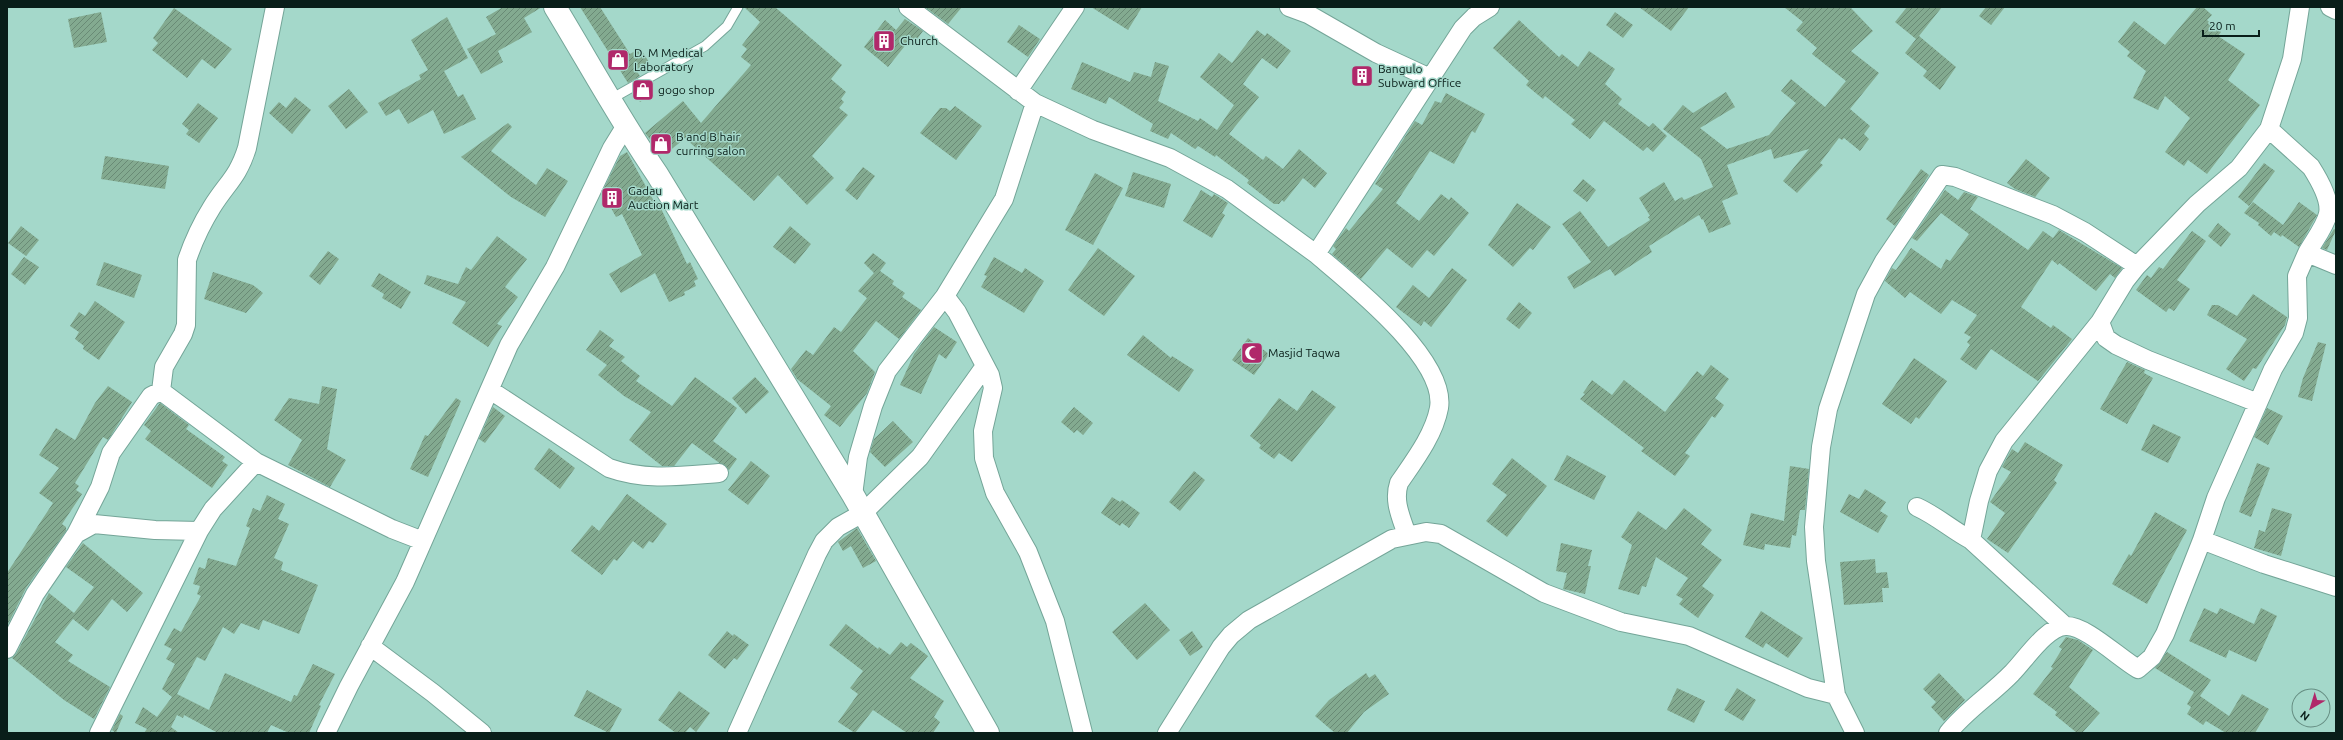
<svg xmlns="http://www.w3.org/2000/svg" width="2343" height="740" viewBox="0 0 2343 740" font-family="Ubuntu,sans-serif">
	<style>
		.building { fill: url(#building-hatch) }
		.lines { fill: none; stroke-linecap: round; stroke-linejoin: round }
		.service-casing { stroke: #74a598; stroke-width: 11 }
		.minor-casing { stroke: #74a598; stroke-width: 20 }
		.tertiary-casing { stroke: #74a598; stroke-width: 24 }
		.service { stroke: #fff; stroke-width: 9 }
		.minor { stroke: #fff; stroke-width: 18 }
		.tertiary { stroke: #fff; stroke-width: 22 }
		.labels { text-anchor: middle; stroke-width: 3; stroke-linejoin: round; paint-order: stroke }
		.poi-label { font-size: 12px; fill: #091e19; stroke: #a4d8ca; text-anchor: start }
	</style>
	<defs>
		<pattern id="building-hatch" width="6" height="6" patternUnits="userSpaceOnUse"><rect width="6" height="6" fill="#83aa90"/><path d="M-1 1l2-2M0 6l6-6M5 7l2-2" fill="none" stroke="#698a75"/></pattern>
	</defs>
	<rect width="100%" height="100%" fill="#a4d8ca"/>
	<!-- building -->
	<path class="building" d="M503,7h39l-18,11 8,14 -34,19 5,11 -22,12 -14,-25 29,-15 -10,-17z
		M580,7h20l30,47 10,-6 9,14 -13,8 4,6 -12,7z
		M744,7h31l67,58 -11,14 15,13 -5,7 3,3 -5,6 9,7 -36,41 22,22 -27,27 -29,-30 -24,26 -69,-63 -18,15h-6l-16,-20 38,-32 18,22 50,-58 -10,-8 6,-8 -5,-4 18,-23z
		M925,7h37l-14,17z
		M1091,7h51l-14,23z
		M1639,7h50l-18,24z
		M1784,7h66l23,24 -22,20 28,22 -29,36 20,17 -6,8 5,5 -9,12 -16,-13 -2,2 -3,-2 -19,25 3,2 -26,28 -14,-12 26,-32 -35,10 -3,-10 -44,16 11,29 -16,7 9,23 -22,9 -6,-14 -1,1 -3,-5 -50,31 3,6 -37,24 -5,-7 -36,20 -7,-12 24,-15 -29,-38 18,-13 28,36 42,-27 -2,-3 2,-1 -11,-18 25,-16 11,19 7,-4 2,3 29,-13 -12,-28 -38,-30 20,-24 10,8 33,-21 9,15 -35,21 27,21 42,-14 27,-32 -15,-12 10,-12 34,28 21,-26 -34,-27 5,-6 -21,-18 7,-8z
		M1907,7h35l-23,29 37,31 -16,23 -17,-14 4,-5 -22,-18 11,-14 -21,-17z
		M1986,7h19l-14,18 -12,-9z
		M2197,7h6l9,8 -5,5 14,12 -3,4 27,18 -17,26 32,25 -53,69 -19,-14 -4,6 -19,-14 25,-34 -25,-22 -7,14 -25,-12 13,-27 -19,-15 3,-4 -12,-10 16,-21 31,24z
		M174,8l58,41 -17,20 -13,-10 -15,19 -35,-28 6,-7 -5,-5z
		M101,12l6,30 -33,6 -6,-29z
		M1615,12l18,13 -10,13 -17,-13z
		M447,17l21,41 -24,13 14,26 5,-3 13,25 -32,15 -11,-24 -25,14 -9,-15 -13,7 -8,-13 43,-24 -2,-4 9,-5 -17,-30z
		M905,19l18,12 -11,15 -4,-4 -20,25 -24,-20 21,-27 11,10z
		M1519,20l40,37 3,-3 16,13 11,-16 26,18 -10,15 17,15 -4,5 31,23 4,-4 14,13 -14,16 -6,-5 -4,4 -39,-30 -14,18 -19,-15 4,-4 -30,-24 -2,3 -17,-14 3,-4 -36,-33z
		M1019,25l21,14 -12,18 -21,-15z
		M1257,30l8,6 2,-3 24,18 -14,18 -15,-11 -19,26 16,13 -30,37 34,26 3,-4 17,13 16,-20 28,24 -12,15 -12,-10 -19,24 -2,-2 -3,4h-5l-27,-21 2,-3 -33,-25 -1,2 -17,-11 -3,3 -24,-16 -3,6 -18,-8 3,-7 -44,-27 -3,7 -35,-15 11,-27 48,20 4,-10 17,5 4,-15 14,4 -11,35 40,20 2,-3 17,12 17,-25 -34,-28 19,-24 13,10z
		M647,86l6,8 -13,8 -6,-9z
		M349,89l19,23 -22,17 -18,-23z
		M1446,93l39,21 -10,19 -3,-2 -18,33 -24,-13 -34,52 23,18 22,-27 8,6 2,-3 18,16 -35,43 -7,-6 -15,18 -25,-20 -26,31 -29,-25 4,-5 -3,-3 13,-18 3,3 34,-42 -8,-5 40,-63 7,4 13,-24 6,2z
		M295,97l16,13 -19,24 -23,-21 10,-11 7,6z
		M198,103l20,15 -19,25 -13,-9 3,-4 -7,-6z
		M955,106l27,20 -26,34 -36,-27 20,-25h6l4,3z
		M508,123l4,4 -21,24 45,34 11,-17 21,13 -23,36 -34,-20 -50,-40z
		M627,152l28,51 3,-1 29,62 3,-2 8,17 -4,2 2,5 -12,6 1,3 -16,7 -14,-29 -34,20 -12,-19 33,-19 -20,-41 -6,3 -14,-25 18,-36z
		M105,156l64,10 -4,23 -64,-10z
		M2026,159l24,19 -15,19 -20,-8 -8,-6z
		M2264,163l11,8 -26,35 -11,-9z
		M863,167l12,9 -18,24 -12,-10z
		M1921,169l8,6 -34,51 -9,-7z
		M1133,172l38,12 -7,24 -39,-12z
		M1095,173l28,15 -30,57 -28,-15z
		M1583,179l13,11 -9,12 -14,-11z
		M1201,190l11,7 2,-3 14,9 -6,10 3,2 -13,23 -29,-17z
		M1945,190l13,10 6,-8 14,5 -8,12 58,41 15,-19 10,7 6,-8 63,38 -7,10 -5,-4 -14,17 -37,-28 -1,2 -6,-5 -31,47 30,21 2,-3 19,14 -34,42 -47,-32 -15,21 -16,-11 10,-14 -3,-3 4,-5 -7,-4 13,-18 -25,-15 -11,14 -31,-22 -5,6 -20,-17 7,-13 4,2 15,-22 30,21 5,-10 4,2 19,-27 -28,-21 -24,28 -5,-3z
		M2253,202l30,23 16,-23 18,13 -18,32 -17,-12 -1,2 -7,-5 -3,4 -13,-11 1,-2 -15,-10z
		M1517,203l34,24 -18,23 -3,-2 -17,19 -25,-22z
		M2218,223l13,11 -10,13 -13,-11z
		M21,226l18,14 -13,16 -18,-13z
		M790,226l21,18 -16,20 -22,-17z
		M2334,229l2,1 -9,20 -5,-2z
		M2192,231l14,10 -29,39 13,9 -16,22 -5,-3 -3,4 -30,-22 11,-15 4,3 8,-11 4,2z
		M497,236l30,23 -22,28 13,10 -21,27 5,2 -14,21 -36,-24 14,-21 -42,-18 3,-9 31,9 8,-17 5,3z
		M1098,248l37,28 -31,40 -36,-26z
		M328,251l11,8 -19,26 -11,-9z
		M873,253l13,10 -6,8 14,10 -2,3 13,9 -3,4 19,13 -22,29 -23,-18 -23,30 22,21 -8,21 -27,34 -16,-12 7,-9 -34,-27 -6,-10 15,-19 7,5 21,-28 7,5 26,-34 -9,-7 16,-18 -10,-10z
		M24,257l15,10 -14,18 -14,-11z
		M994,257l28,16 3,-5 19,13 -20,32 -43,-26 6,-11 -3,-1z
		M104,262l38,13 -8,23 -38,-13z
		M1452,268l15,12 -36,47 -7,-6 -3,5 -25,-19 17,-22 16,13z
		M213,272l40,13 10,8 -17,20 -42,-14z
		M379,273l32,19 -10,17 -19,-11 2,-4 -13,-8z
		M2253,294l34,23 -2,8 -29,44 -3,-1 -9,13 -18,-12 21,-30 -40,-24 5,-10h6l19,11z
		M95,301l30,21 -26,38 -16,-11 1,-3 -9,-7 4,-7 -9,-6 9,-14 6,4z
		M1519,302l13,11 -13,16 -13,-10z
		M934,327l23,15 -11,17 -7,-5 -18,40 -21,-9 14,-31z
		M600,330l14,10 -5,6 16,11 -4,4 19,15 -4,5 36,25 23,-29 42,31 -24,33 24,18 -8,11 -37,-27 -18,23h-12l-33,-26 22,-28 -27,-16 -26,-21 9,-10 -21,-15z
		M1143,335l28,23 1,-2 22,14 -15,22 -52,-37z
		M1248,338l21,16 -15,21 -22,-15z
		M2318,342l8,2 -14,57 -14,-4 5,-19z
		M1914,358l33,23 -28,38 -3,-2 -5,7 -29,-20z
		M2127,362l18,8 -1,3 9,5 -26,46 -27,-15z
		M1711,365l18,14 -14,19 9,7 -9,13 -3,-2 -27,37 5,3 -15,20 -34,-25 3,-3 -64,-49 5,-5 -2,-1 9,-13 20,15 12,-15 41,32 32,-41 6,5z
		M755,377l14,15 -23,22 -14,-16z
		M108,386l24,16 -24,38 -5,-3 -28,46 4,3 -3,4 6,4 -20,30 4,3v4l-40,57 -19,38v-53l46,-70 -14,-10 20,-25 -20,-13 17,-27 19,12 20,-37z
		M322,386l15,3 -10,60 19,11 -16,27 -42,-22 14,-25 -28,-20 15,-22 30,6z
		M1312,390l24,17 -44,55 -13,-9 -5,6 -15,-11 2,-3 -11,-9 29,-38 18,13z
		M456,398l5,3 -33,76 -18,-8 15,-34 3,1z
		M160,403l29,22 -3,4 39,28 -3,4 6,4 -16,23 -67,-49 6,-8 -7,-6z
		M493,407l12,9 -20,27 -6,-4z
		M1074,407l19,16 -10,12 -6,-5 -3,3 -13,-11z
		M2267,408l16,8 -15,29 -14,-8z
		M893,421l20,21 -28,25 -15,-15 4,-13z
		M2153,424l28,13 -13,26 -27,-13z
		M2025,442l38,23 -9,15 3,3 -49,70 -21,-14 18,-26 -15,-11 21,-30 -9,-5 10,-18 6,4z
		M549,448l26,20 -15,21 -26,-20z
		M1567,455l39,21 -12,24 -40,-20z
		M1512,458l35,28 -40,51 -21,-16 21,-26 -15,-11z
		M751,461l19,15 -22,29 -20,-15z
		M2257,463l13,5 -19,49 -12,-5z
		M1790,466l19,3 -4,41h-5l-4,26 -4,-1 -2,13 -25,-4 -1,6 -21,-5 8,-32 33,8z
		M1194,471l11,9 -25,31 -11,-9z
		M1865,489l21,13 -6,9 8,5 -10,17 -38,-21 9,-18 10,5z
		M627,494l40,30 -14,19 -4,-2 -6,8 -10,-8 -16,20 -3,-2 -12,16 -31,-24 21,-26 7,6z
		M267,495l18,9 -7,15 11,5 -15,34 9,4 -2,8 37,15 -19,49 -36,-14 -4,10 -18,-7 -7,11 -11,-7 -18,34 -8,-4 -20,37 32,16 16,-37 66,29 3,-7 3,1 16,-32 22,10 -16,31 2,1 -12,27h-20l-18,-8 -4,8h-49l-34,-18 -1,3 -6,-3 -6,12 8,6h-35l3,-4 -12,-6 8,-16 14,10 15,-20 -10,-8 13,-25 -9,-5 6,-10 -8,-4 10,-17 7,4 20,-36 -4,-2 3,-8 -7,-2 6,-17 6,2 3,-11 28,8 14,-38 -4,-2 7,-18 7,3z
		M1112,497l8,5 2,-2 18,13 -11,15 -7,-5 -2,3 -19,-13z
		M1684,508l28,22 -11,14 21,16 -20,26 12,9 -16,23 -19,-14 4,-5 -7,-4 12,-17 -32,-21 -10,30 -4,-1 -3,9 -21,-6 14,-44 -11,-8 17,-26 28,19z
		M2272,508l20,6 -11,42 -27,-8 5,-18 6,2z
		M2155,512l32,18 -40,74 -35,-20 17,-30 2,2z
		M857,528l19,33 -13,7 -12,-22 -8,5 -5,-9z
		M83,543l60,50 -16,19 -15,-13 -24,32 -15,-12 -18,23 18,13 -5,6 42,26 -16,32 -30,-19 -52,-42 4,-4 33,-61 25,20 20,-26 -28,-20z
		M1561,543l31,7 -4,16h3l-6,28 -22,-5 4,-16 -11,-2z
		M1875,559l1,14 11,-1 2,16h-7l1,14 -39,3 -4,-43z
		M1145,603l25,27 -33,30 -25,-28z
		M2204,608l13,6 3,-6 34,16 7,-16 16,8 -21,46 -27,-12 -3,8 -37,-17z
		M1761,611l42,27 -15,20 -22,-15 -3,5 -18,-11z
		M846,624l32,25 1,-2 11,8 11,-13 6,5 4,-4 17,13 -18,22 34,23 -10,16 6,5 -7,11h-26l-34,-23 -18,23 -17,-11 20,-28 -8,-6 13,-17 -34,-26z
		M727,631l6,5 1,-2 15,11 -12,15 -3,-2 -9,11 -17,-14z
		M1192,631l11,16 -13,9 -11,-16z
		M2066,637l12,3 15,10 -24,37 31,26 -18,20h-5l-22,-18 2,-3 -24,-18 20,-26 -2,-1 11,-18 -3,-2z
		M2167,652l44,28 -11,16 29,20 13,-22 27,15 -14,24h-29l-20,-12 -3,4 -16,-11 4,-7 -4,-3 7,-12 -39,-24z
		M1366,673l3,5 6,-4 14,20 -25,18 -17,21h-12l-20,-17 14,-16z
		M1939,673l26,27 -21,21 -13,-14 5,-5 -13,-13z
		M1677,688l28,13 -11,22 -27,-13z
		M1737,688l19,12 -13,21 -19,-11z
		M587,690l35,19 -13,24 -35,-17z
		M679,691l31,22 -14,19 -6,-5 -5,6h-9l-18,-13z
		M120,714l3,2 -7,17 -4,-3z"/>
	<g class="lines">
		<!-- service casing -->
		<g class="service-casing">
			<path id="service" d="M611,99l94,-53 22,-20 11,-19"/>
		</g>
		<!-- minor casing -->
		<g class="minor-casing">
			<path id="minor" d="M908,7l127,96 58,27 77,28 57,31 89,65 147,-226 11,-11 16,-10
				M1289,7l19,7 68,39 54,25
				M2330,7l6,3
				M1018,91l57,-84
				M2269,129l42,38c7,11 20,33 17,47 -3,13 -15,28 -21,39l29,12
				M1316,254c34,29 131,105 123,154 -5,27 -25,53 -40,75 -6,18 2,34 8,52
				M945,296l12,16 33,63 3,13 -10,43 1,27 11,35 33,59 27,69 28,112
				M490,390l119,78c36,13 72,8 110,5
				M161,391l3,-24 19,-33 3,-9 1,-65c6,-18 15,-37 25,-53 15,-24 26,-30 35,-59l28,-141
				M2258,403l-110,-43 -32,-15 -10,-7 -6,-16 25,-41 12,-15 60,-62 42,-36 30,-39 23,-70 8,-52
				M853,495l5,-38 15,-51 14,-35 58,-75 59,-97 31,-96
				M1917,507c20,9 35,23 54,33l94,86
				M76,534l24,-47 11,-34 40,-57 10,-5 95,71 136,67 31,12
				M1971,540l8,-39 9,-30 16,-30 96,-119
				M2202,540l62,24 72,23
				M370,646l63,47 49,40
				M7,649l28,-55 41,-60 18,-10 61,6 44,1 14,-22 43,-47
				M99,733l100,-202
				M326,733l23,-47 56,-104 104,-237 46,-78 57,-119 13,-21
				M737,733l80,-179 7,-13 14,-14 25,-14 57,-56 65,-91
				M1167,733l54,-86 10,-12 18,-15 143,-81 34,-7 15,2 103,59 77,29 68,14 119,52 28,7
				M1855,733l-19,-38 -20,-134 -2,-34 7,-80 7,-38 38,-115 18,-33 58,-86 13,2 98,38 32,17 52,34
				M1948,733c18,-23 44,-39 64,-60 13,-13 35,-47 54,-47 19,-1 53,32 72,43l14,-12 13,-23 37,-94 14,-42 57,-129 21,-36 4,-15 -1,-42 10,-23"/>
		</g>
		<!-- tertiary casing -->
		<g class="tertiary-casing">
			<path id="tertiary" d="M555,7c34,56 65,113 102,167l196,321 135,238"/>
		</g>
		<!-- service -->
		<use href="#service" class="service"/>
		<!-- minor -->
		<use href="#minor" class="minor"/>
		<!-- tertiary -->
		<use href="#tertiary" class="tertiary"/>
	</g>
	<!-- icons -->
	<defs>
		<g id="building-square" transform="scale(1.15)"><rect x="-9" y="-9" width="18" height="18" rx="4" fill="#b0286a" stroke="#a4d8ca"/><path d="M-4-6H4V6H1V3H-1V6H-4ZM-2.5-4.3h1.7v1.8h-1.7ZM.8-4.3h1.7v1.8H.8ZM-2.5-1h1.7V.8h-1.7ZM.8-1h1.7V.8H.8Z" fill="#fff"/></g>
		<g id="shop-square" transform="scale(1.15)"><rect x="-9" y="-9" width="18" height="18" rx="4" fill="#b0286a" stroke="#a4d8ca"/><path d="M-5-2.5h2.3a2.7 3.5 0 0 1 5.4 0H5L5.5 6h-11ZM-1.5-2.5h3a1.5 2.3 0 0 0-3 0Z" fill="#fff"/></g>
		<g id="mosque-square" transform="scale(1.15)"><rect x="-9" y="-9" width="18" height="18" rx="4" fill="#b0286a" stroke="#a4d8ca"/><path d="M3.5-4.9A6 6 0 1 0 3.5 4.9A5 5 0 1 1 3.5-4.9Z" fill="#fff"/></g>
	</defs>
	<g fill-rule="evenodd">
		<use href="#building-square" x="884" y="41"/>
		<use href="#shop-square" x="618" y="60"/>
		<use href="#building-square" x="1362" y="76"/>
		<use href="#shop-square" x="643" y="90"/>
		<use href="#shop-square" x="661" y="144"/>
		<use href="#building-square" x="612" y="198"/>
		<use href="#mosque-square" x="1252" y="353"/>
	</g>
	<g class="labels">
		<!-- poi labels -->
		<g class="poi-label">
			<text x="900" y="45">Church</text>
			<text x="634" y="57">D. M Medical<tspan x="634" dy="14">Laboratory</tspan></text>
			<text x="1378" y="73">Bangulo<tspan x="1378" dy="14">Subward Office</tspan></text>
			<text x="658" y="94">gogo shop</text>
			<text x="676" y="141">B and B hair<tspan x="676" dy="14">curring salon</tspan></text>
			<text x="628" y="195">Gadau<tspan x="628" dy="14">Auction Mart</tspan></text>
			<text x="1268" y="357">Masjid Taqwa</text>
		</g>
	</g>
	<!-- border -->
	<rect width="2343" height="740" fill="none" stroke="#091e19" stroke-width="16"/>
	<!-- north arrow -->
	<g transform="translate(2311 708) rotate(218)"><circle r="19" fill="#a4d8ca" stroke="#668e83"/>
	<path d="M0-3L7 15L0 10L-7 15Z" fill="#b0286a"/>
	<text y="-6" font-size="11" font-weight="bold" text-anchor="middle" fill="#091e19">N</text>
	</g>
	<!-- scale -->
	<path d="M2203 30v6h56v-6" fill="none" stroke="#091e19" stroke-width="2"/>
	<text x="2209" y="30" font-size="12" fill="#091e19" stroke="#a4d8ca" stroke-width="3" paint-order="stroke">20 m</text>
</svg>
